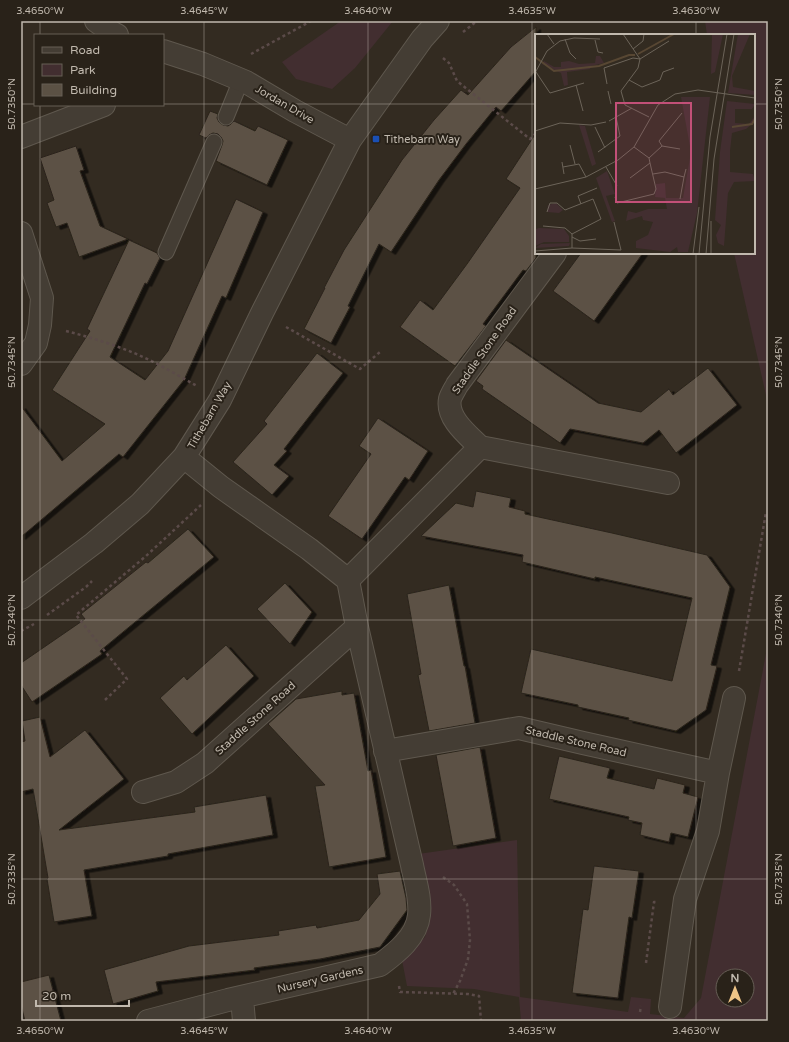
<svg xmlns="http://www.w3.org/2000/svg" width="789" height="1042" viewBox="0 0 789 1042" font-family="'Varela Round',sans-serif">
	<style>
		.green { fill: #422e30; fill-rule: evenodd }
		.building { fill: #5b5144; stroke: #2b241b; filter: url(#shadow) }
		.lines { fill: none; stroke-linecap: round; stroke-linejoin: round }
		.service-casing { stroke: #5f584e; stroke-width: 17 }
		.minor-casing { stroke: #5f584e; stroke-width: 24 }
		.path { stroke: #5b4b49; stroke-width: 2.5; stroke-dasharray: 3 3; stroke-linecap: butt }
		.service { stroke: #443d34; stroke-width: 15 }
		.minor { stroke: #443d34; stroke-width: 22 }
		.ticks { fill: none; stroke: #c1b9ae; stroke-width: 1; stroke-opacity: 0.45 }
		.transit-dot { fill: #1a4fb4; stroke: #292219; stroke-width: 1.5 }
		.labels { text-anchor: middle; stroke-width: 4; stroke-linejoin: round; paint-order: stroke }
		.street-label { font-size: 11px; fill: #c1b9ae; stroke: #292219 }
		.poi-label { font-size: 11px; fill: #c1b9ae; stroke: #292219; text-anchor: start }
		.inset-river { fill: none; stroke: #584733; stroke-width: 2 }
		.inset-road { fill: none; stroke: #6c6459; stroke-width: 1 }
		.view { fill: #c25078; fill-opacity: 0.15; stroke: #c25078; stroke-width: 2 }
		.inset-edge { fill: none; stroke: #c1b9ae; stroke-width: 2 }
		.neatline { fill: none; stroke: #c1b9ae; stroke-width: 1.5 }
		.ticks-label { font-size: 10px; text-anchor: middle; fill: #c1b9ae }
	</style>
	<defs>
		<filter id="shadow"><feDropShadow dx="4.5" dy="2.5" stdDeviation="0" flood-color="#0009"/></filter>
	</defs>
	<rect width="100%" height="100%" fill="#332b21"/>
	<!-- green -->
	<path class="green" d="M341,21h52l-38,47 -23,21 -36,-10 -14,-17z
		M705,21h63v383l-34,-151h20v-218h-47z
		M768,643v378h-247l-2,-24 -45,-8 -67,-3 -5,-26 23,-23 5,-26 -12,-57 99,-14 3,157 108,15 3,-15 20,2 -1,15 34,4 17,-20zM723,976h24v24h-24z"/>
	<!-- building -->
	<path class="building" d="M536,27v44l-35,40 -5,-4 -30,37 -27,36 -48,72 -12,-8 -31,62 2,1 -19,36 -27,-14 21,-41h-1l20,-38 58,-90 32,-40 27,-30 7,5 43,-48z
		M210,111l8,3 -1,4 2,4 4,3 5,1 3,-2 3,-3 21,10 3,-5 30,14 -21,45 -51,-24 6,-16 1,-4 -2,-4 -3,-3 -5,-1 -4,2 -3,3 -7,-3z
		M536,133v125l-10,13 -3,-1 -40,54 3,2 -31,40 -55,-39 20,-27 13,10 34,-46 53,-76 -14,-9z
		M76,146l8,24 -4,1 20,55 28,13 -49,18 -12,-34 -11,4 -9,-24 7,-3 -14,-42z
		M236,199l27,13 -37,86 -4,-2 -38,84 -61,77 -4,-3 -98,83v-131l41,55 43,-37 -53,-34 38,-59 -3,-2 42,-89 28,13 3,5 -13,26 -2,-1 -35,74 35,23 23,-29z
		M581,253h62l-49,68 -41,-30z
		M506,340l92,63 43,9 28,-23 4,6 35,-27 29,37 -61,48 -17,-23 -16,13 -73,-14 -10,14 -78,-54 1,-3 -7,-5z
		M317,353l26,20 -59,76 3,2 -13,14 15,11 -17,19 -39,-33 34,-38 -3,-3z
		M378,418l50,33 -19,29 -4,-3 -43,62 -34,-23 43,-62 -12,-8z
		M476,491l35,7 -2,9 16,4v3l87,19 95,22 23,32 -19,78 6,1 -11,44 -30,21 -48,-11 1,-2 -51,-11v-2l-57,-12 10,-44 141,32 20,-83 -97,-21v2l-73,-17 1,-7 -102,-19 35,-33 17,4z
		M188,529l26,28 -114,94 2,3 -70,48 -11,-17v-22l64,-44 -4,-5 65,-52 2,1z
		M285,583l27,29 -22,32 -33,-35z
		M449,585l15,81h1l10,57 -46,8 -11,-56 3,-1 -14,-80z
		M226,645l28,31 -62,58 -32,-36 24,-22 3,4z
		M342,691v4l12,-2 14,78 3,-1 15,87 -57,10 -14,-81 10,-1 -57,-61 28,-25z
		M40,717l10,40 35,-27 39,49 -65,51 136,-18 -1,-5 72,-12 7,40 -105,19v2l-84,14 8,46 -38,6 -7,-43 1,-1 -15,-89 -12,3v-50l4,-1 -3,-20z
		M480,747l16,91 -43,8 -17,-91z
		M559,756l51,12 -3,10 47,11 3,-11 28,7 -2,8 15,4 -10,40 -17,-4 -2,9 -29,-7 2,-12 -14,-3 1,-3 -80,-18z
		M594,866l45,5 -7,47 -3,-1 -11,81 -46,-5 11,-84 5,1z
		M400,871l6,27 1,12 -27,37 -60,12 -66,9 1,2 -99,12 2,9 -45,13 -9,-34 85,-24 90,-11 -1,-4 38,-6 1,3 42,-8 21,-26 -3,-20z
		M49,975l12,46h-36l-4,-16v-23z"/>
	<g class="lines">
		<!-- service casing -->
		<g class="service-casing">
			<path id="service" d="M226,117l15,-37
				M166,252l48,-110"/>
		</g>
		<!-- minor casing -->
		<g class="minor-casing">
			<path id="minor" d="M96,21l17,12 4,2
				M163,51l40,13 43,18 49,29 55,29
				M21,137l83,-32
				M21,233l21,65 -2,27 -4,18 -15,21
				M555,253l-98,132c-2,4 -6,10 -7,14 -4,19 18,36 30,48l188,36
				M348,580l132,-133
				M21,598l73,-55 46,-39 44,-47 36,-57 42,-87 88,-173 72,-101 16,-18
				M385,751l134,-23 64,15 135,30 16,-75
				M143,792l33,-10 29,-19 152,-136 -9,-47 -39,-31 -88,-62 -37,-30
				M242,998l2,23
				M670,1007l15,-108 23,-68 10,-58
				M148,1021l80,-21 152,-35c16,-12 37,-28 39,-50 2,-17 -4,-34 -7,-50l-55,-238"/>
		</g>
		<!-- path -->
		<path class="path" d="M463,32l14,-11
			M251,54l60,-33
			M443,58l6,5 8,18 73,58 6,-6
			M286,327l74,42 20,-17
			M66,331c23,6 46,13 68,22 22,9 43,22 63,33
			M47,615l39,-28 6,-6
			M21,631l13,-7
			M739,671l27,-159
			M105,700l22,-21 -51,-64 70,-59 55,-51
			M443,877l11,8 13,19 3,36 -2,19 -8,22 -7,13
			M646,963l8,-61h3
			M399,986l1,6 68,2 11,2 2,25
			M640,1012l1,-6"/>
		<!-- service -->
		<use href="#service" class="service"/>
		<!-- minor -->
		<use href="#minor" class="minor"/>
	</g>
	<!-- ticks -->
	<path class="ticks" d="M40,21v14M204,21v1000M368,21v1000M532,21v1000M696,21v14M21,104h14M163,104h373M754,104h14M40,105v916M696,253v768M21,362h747M21,620h747M21,879h747"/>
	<!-- markers -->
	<rect class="transit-dot" x="372" y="135" width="8" height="8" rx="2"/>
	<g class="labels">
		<!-- street labels -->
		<g class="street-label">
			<text transform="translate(285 104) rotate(30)" y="4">Jordan Drive</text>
			<text transform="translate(484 350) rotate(-55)" y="4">Staddle Stone Road</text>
			<text transform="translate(209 415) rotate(-60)" y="4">Tithebarn Way</text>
			<text transform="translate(255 718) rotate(-42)" y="4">Staddle Stone Road</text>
			<text transform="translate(576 741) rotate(13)" y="4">Staddle Stone Road</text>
			<text transform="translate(320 979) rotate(-13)" y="4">Nursery Gardens</text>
		</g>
		<!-- poi labels -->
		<g class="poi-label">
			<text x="384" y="143">Tithebarn Way</text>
		</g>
	</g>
	<!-- overview -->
	<g transform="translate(535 34)">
		<rect width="220" height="220" fill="#332b21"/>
		<path d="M177,0h11l-8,38 -4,2zM203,0h12l-18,42 1,11 22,4v4l-27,-2zM61,22h4l4,7 -13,3 -1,3 -23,3 1,13 -4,1 -3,-13 -19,-9 2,-3 10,6h7v-5l8,-1 10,3 16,-1zM146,63h29l-13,116 -9,39h-10l-1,-5 -7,5 -34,-4v-7l12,-6 5,-13 -10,-2 -1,-4 -16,5 2,-10 8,2 12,-4h19l-2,-11 -10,-1 1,-13 9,-1 1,15h17l8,-46zM192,67l28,3 -3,5h-17v14l14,1 6,-8v5l-9,8 -14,4 -2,18v21l23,2 2,7 -21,1 -6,11 -4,53 -6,-3 -2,-8 5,-10 -6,-5 5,-68zM44,91l6,1 11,38 -4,2zM72,137l8,23 -9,2 9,25 -3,1 -16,-44zM21,169l7,7 -4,3 -12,-1 1,-7zM4,194l25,1 5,7v6h-25l-9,4 1,-17zM35,209l-1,3 -34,2 6,-4z" fill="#422e30"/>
		<path class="inset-river" d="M103,20l36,-20M0,23l19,14 45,-5 30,-11h6M197,93l20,-3 3,-5"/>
		<path class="inset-road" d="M12,0l7,10M88,0l17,25M30,5l5,14 6,6M60,6l3,12 5,1M98,15l10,-8 1,-7M1,38l14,21 34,-10M0,39l12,-22 13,-10 14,-3 26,1M94,46l13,7 18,-7 3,-8 11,-4M72,50l-3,-16 29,-10 7,1M41,51l7,26M73,57l3,13M114,83l-24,-12 -4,-14 17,-23 2,-9 29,-18M74,87l23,-13M60,93l10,21M0,97l25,-8 31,2 15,-3M35,111l5,19M145,115l-18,-3 -3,-5 23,-28M63,118l22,-16 -4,-19M114,124l13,-12M27,128l2,12M28,133l16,-3 7,13M71,133l11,19M118,140l12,-2 19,5 2,-8M95,144l20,-15 -1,-5 -15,-11M0,155l51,-12 32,-17 16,-13 24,-42 17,-11 23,-4 57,8M80,163l2,6 37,-9 2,-5 -6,-26M145,165l4,-22M46,170l-3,-8 19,-8M12,178l3,-9h7l8,7 28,-11 8,20 -29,15M176,187v33M8,192l22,2 7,6v14M37,203l8,4 16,-2M0,217l37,-3 49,2 -7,-28M158,220l6,-47M164,220l11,-117 17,-103M171,220l8,-95 20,-125"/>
		<path class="view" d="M81,69h75v99h-75z"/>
		<rect width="220" height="220" class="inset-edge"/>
	</g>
	<!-- border -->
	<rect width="789" height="1042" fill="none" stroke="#292219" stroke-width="44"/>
	<!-- legend -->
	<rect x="34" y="34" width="130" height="72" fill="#292219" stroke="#665e55"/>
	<rect x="42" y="47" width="20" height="6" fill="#443d34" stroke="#665e55"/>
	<text x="70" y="54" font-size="12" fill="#c1b9ae">Road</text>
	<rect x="42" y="64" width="20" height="12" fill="#422e30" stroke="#665e55"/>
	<text x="70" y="74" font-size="12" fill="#c1b9ae">Park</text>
	<rect x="42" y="84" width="20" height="12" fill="#5b5144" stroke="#665e55"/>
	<text x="70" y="94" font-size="12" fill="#c1b9ae">Building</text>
	<!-- north arrow -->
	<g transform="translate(735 988)"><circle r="19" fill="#292219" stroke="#665e55"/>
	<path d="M0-3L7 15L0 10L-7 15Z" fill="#eec486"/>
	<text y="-6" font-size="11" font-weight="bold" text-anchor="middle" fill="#c1b9ae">N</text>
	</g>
	<!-- scale -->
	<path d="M36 1000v6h93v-6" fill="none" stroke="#c1b9ae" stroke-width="2"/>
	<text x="42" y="1000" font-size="12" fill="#c1b9ae" stroke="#292219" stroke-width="3" paint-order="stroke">20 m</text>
	<rect x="22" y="22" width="745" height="998" class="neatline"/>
	<g class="ticks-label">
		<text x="40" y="14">3.4650°W</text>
		<text x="204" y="14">3.4645°W</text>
		<text x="368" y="14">3.4640°W</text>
		<text x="532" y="14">3.4635°W</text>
		<text x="696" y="14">3.4630°W</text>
		<text transform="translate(11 104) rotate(-90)" y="4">50.7350°N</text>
		<text transform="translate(778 104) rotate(-90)" y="4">50.7350°N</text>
		<text transform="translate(11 362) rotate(-90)" y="4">50.7345°N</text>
		<text transform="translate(778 362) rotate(-90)" y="4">50.7345°N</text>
		<text transform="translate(11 620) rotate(-90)" y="4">50.7340°N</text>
		<text transform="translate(778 620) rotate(-90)" y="4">50.7340°N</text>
		<text transform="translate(11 879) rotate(-90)" y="4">50.7335°N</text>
		<text transform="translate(778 879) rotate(-90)" y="4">50.7335°N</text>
		<text x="40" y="1034">3.4650°W</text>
		<text x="204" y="1034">3.4645°W</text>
		<text x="368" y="1034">3.4640°W</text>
		<text x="532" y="1034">3.4635°W</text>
		<text x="696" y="1034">3.4630°W</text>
	</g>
</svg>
